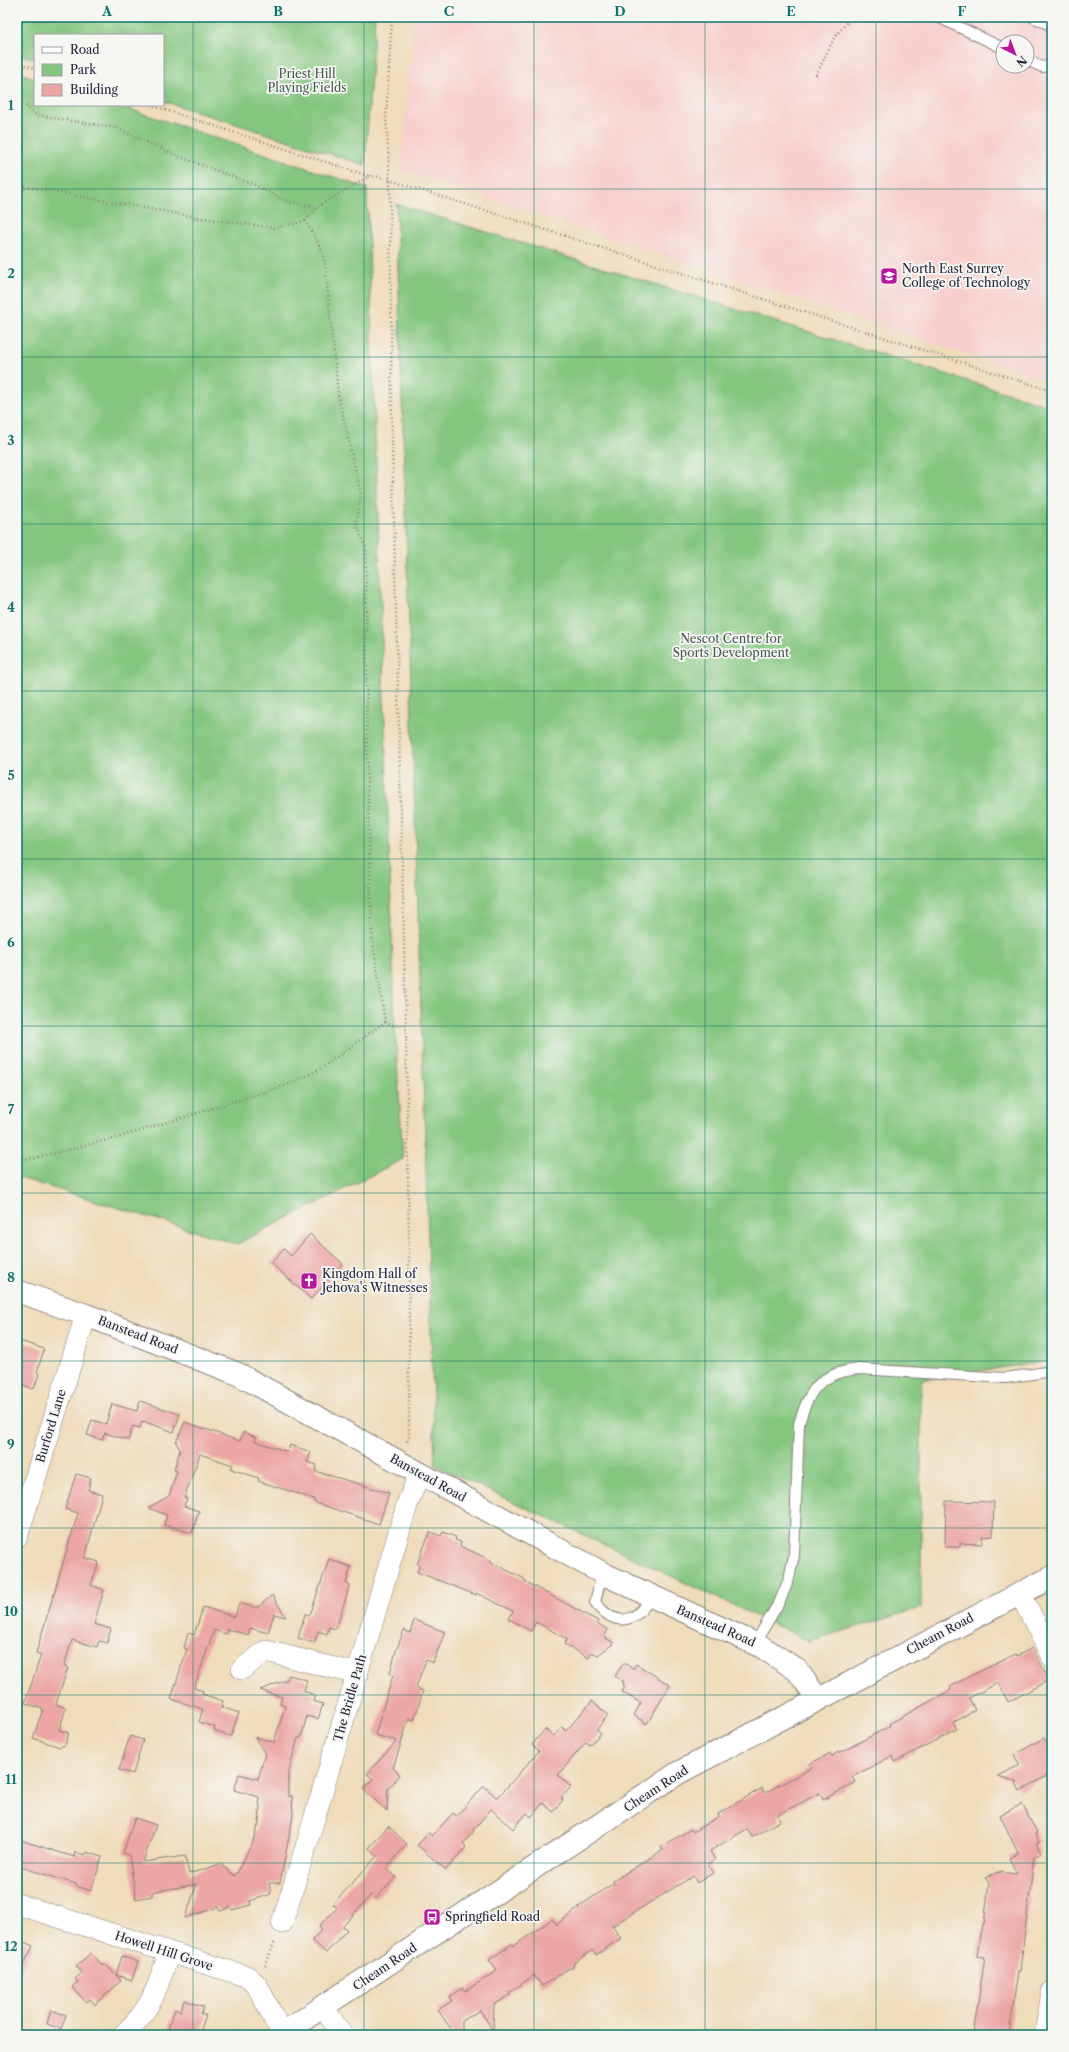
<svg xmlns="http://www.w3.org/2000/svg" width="1069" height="2052" viewBox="0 0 1069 2052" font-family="'Libre Caslon Text',serif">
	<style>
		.built { fill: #f7d0cd; fill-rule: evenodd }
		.green { fill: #84c67f; stroke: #53745d }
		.building { fill: #eca6a4 }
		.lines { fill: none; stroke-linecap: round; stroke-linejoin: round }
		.lane-casing { stroke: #887f7a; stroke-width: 12 }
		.street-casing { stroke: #887f7a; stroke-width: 22 }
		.secondary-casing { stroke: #887f7a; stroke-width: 24 }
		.highway-casing { stroke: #887f7a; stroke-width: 24 }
		.path { stroke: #887f7a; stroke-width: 2.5; stroke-dasharray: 1 3; stroke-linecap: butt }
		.lane { stroke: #fff; stroke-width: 10 }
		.street { stroke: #fff; stroke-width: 21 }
		.secondary { stroke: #fff; stroke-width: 22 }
		.highway { stroke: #fff; stroke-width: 22 }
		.grid { fill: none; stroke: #0f766e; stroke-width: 1; stroke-opacity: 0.55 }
		.labels { text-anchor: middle; stroke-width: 3.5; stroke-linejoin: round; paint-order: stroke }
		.park-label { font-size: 12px; fill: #445b53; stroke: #f6f6f2 }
		.poi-label { font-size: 12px; fill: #22223b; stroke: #f6f6f2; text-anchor: start }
		.street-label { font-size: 12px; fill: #22223b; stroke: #f6f6f2 }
		.neatline { fill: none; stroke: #0f766e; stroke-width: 1.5 }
		.grid-label { font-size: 13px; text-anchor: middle; font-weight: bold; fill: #0f766e }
	</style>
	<rect width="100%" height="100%" fill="#f6f6f2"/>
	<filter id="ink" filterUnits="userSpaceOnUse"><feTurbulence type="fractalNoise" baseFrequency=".025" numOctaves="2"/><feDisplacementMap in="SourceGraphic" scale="8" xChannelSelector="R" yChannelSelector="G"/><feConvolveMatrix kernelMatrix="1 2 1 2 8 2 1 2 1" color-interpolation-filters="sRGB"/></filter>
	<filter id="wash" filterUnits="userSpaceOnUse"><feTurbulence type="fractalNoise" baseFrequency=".012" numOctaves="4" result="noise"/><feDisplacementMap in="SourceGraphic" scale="16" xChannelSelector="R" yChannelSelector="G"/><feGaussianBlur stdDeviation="0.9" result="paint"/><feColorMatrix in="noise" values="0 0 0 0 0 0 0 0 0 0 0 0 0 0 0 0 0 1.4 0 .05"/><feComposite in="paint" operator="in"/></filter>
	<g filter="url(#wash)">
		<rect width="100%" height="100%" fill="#efdcba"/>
		<!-- built -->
		<path class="built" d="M414,17h638v365l-651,-212zM1003,42h24v24h-24z"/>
		<!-- green -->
		<path class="green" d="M17,17h358l-10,148 -202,-64v-66h-128v24l-18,-5z
			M17,72l18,6v27h82l250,83 28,838 8,133 -166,85 -220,-67z
			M396,204l656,203v953l-131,20v228l-112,33 -374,-176z"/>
		<g id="blocks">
			<!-- building -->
			<path class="building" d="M310,1234l33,30 -32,35 -40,-36 13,-14 7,7z
				M17,1340l27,9 -7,23 2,2 -5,15 -17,-6z
				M140,1401l40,13 -6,18 -32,-11 -2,7 -7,-2 -5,14 -23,-7 -3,7 -15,-5 5,-15 14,4 6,-20 25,7z
				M185,1422l55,19 3,-9 13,5 -1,4 33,11 2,-7 21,7 -4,10 10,3 -2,6 74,22 -10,31 -60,-20 -6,-3 1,-2 -56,-18 1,-3 -28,-9 2,-4 -33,-11 -16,44h3l-3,8 15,5 -7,22 -28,-8 3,-10 -19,-7 21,-12 8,-25 -3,-1 6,-20 -4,-8z
				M76,1474l15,4 -3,12 14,4 -17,64 14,4 -8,23 13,5 -10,34 17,5 -4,14 -8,-2 -2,6 -25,-7 -8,26 4,1 -12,37 10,4 -7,22 10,3 -4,12 -5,2 -27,-9 10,-29 -18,-6 16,-48 -5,-2 42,-140 -13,-4z
				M946,1501l48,1 -1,34 -11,1v7l-22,-1v4h-15z
				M430,1532l11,4 2,-4 13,5 -1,3 6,2 -1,4 31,14 -1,2 35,17 -1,2 74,40 -1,2 11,7 -4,7 10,6 -16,12 -6,-3 -3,6 -25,-14 3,-5 -31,-17 -5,9 -22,-12 4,-8 -37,-18v2l-59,-23 3,-6 -3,-2z
				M329,1559l22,8 -5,17 4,1 -14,44 -7,-2 -2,7 -9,-3 -4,12 -16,-5 7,-24 5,1z
				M272,1595l14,22 -12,-3 -6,19 -18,-5 -2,7 -21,-6 -1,5 -12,-4 -20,58 9,3 -1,3 21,7 -2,6 18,6 -8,23 -17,-5 1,-4 -16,-5 4,-13 -32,-10 16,-50 -3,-1 4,-15 6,2 9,-28 32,10 4,-14 18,5z
				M414,1620l31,12 -12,31 -7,-3 -10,27 7,4 -9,29 -5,-2 -16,50 7,7 -12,14 -1,22 -24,-22 10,-10 -6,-5 30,-33 -22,-6 18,-60 -3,-2 6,-22 8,-21 6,3z
				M1032,1648l17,32 -41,22 -10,-19 -29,15 6,12 -22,13 4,6 -62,33 -3,-6 -40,21 3,5 -32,18 -3,-7 -43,22 3,6 -28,16 -5,-8 -37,22 5,9 -8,4 6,9 -16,10 -4,-7 -81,50 9,12 -25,17 -3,-5 -19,13 -1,4 -7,3 -24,16 -8,-11 -25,18 1,2 -16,10 -1,26 -13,-21 -18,11v14h-7l-17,-25 14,-9 -2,-4 13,-9 2,3 32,-20 -8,-11 23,-16 2,2 38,-27 4,6 23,-17 -1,-1 36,-24 -1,-2 50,-31 -2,-3 30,-18 2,3 26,-16 -1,-2 44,-26 2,5 48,-25 -2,-4 20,-11 2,3 6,-4 1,1 51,-27 -1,-2 62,-34 -1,-3 16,-9 50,-24 1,2z
				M624,1663l9,6 3,-5 34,21 -23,39 -13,-9 7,-12 -19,-11 3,-5 -2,-2 1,-3 -9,-6z
				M289,1675l18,5 -3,11 11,4 -2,6 10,3 -5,15 -11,-3 -6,22h-3l-10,35v23h4l1,20 -13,67h-11l2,11 -21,7 1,4 -19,5 -1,-3 -11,4 -2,-4 -33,11 12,-34 -45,8v4l-16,3 -7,-44 -6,-2 12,-35 21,7 -13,37 42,-6 4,18 31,-10 15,12 17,-32 7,-21 1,-13 -1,-13 -25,-7 5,-16 19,5 7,-25 -10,-17 19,5 11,-36 -5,-2 2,-7 -22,-7 27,-10z
				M592,1701l16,14 -11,14 4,4 -11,12 -4,-3 -28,33 13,12 -10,11 2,2 -10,12 -10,-9 -12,14 -4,-4 -14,16 -22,-20 -18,21 1,1 -11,13 3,3 -20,23 -29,-25 12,-12 3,3 21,-23 3,3 28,-30 12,11 4,-2 39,-44 -7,-6 13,-16 9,7 8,-9 4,4z
				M130,1736l13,4 -10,34 -14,-4z
				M1044,1738l8,15v20l-32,18 -5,-10 -17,-5 22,-11 -6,-10z
				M1022,1804l15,29 -2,1 4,8 -3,1 5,10 -7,4 -14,114h-2l-9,64h-36l12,-78 -8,-1 3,-22 4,-10 5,-41 -4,-5 13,-6 19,2 -8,-16 9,-5 -18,-38z
				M388,1826l19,18 -21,24 10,9 -21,22 -4,-4 -28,31 4,4 -21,23 -14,-13 10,-10 -3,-4 18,-18 -4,-4 44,-48 -8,-8z
				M17,1839l57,18 1,-5 10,3 1,-3 16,5 -11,34 -15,-5v-2l-59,-18z
				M17,1939l16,7 -16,32z
				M91,1953l11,12 2,-2 12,12 6,-19 16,6 -6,18 -16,-5 5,6 -26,24 -5,-6 -4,3 -14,-15 6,-5 -3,-3 7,-6 -6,-7z
				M184,2000l20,7 -3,7 5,1 -7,20h-11l-20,-6 7,-20 6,2z
				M51,2010l15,5 -5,14 -14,-5z"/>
		</g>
	</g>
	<g filter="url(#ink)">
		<use href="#blocks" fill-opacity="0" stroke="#887f7a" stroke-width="1"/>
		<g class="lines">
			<!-- lane casing -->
			<g class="lane-casing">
				<path id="lane" d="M938,17l65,31
					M1033,17l17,8 2,4
					M1027,60l15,7 10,-1
					M606,1575l-7,11 -4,16c20,26 40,22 56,-5
					M755,1643l25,-42 9,-22 5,-24 5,-131c10,-36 22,-51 60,-55l147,9 46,-7"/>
			</g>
			<!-- street casing -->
			<g class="street-casing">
				<path id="street" d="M17,1537l69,-222
					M1020,1593l32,64
					M242,1669l24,-18 92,23
					M17,1904l231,73 9,8 25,49
					M282,1923l26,-83 99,-335 12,-31
					M324,2008l18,27
					M123,2035c30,-28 33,-44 46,-82
					M1045,2035l7,-43"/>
			</g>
			<!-- secondary casing -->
			<g class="secondary-casing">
				<path id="secondary" d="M17,1291l69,24 152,59 368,201 156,72 35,23 21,29"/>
			</g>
			<!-- highway casing -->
			<g class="highway-casing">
				<path id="highway" d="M280,2035l398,-262 374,-196"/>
			</g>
			<!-- path -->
			<path class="path" d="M392,17l-6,100 4,64 2,262 14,582 3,225v186l-2,7
				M17,63l18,5
				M816,75l18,-37 17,-21
				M17,98l19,17 81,13 58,27 80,30 31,16 31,6 53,-31 10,1 672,214
				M150,105l219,71
				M17,185l184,33 73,10 31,-7 14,23 6,19 13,132 23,99 -5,29 10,25 1,222 5,166 13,86 -66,48 -35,16 -164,51 -86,21 -17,1
				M305,221l11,-13
				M385,1022l10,4 11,-1
				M265,1966l10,-25"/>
			<!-- lane -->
			<use href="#lane" class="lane"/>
			<!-- street -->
			<use href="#street" class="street"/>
			<!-- secondary -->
			<use href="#secondary" class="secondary"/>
			<!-- highway -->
			<use href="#highway" class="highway"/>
		</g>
	</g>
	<!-- grid -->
	<path class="grid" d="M193,17v2018M364,17v2018M534,17v2018M705,17v2018M876,17v2018M17,189h1035M17,357h1035M17,524h1035M17,691h1035M17,859h1035M17,1026h1035M17,1193h1035M17,1361h1035M17,1528h1035M17,1695h1035M17,1863h1035"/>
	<!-- icons -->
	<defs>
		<g id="university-square" transform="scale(0.9)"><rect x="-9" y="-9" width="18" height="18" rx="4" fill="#b5179e" stroke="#f6f6f2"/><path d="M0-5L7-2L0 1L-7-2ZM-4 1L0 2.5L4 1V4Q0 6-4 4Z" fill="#fff"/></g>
		<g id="church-square" transform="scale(0.9)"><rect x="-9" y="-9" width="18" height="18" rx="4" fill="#b5179e" stroke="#f6f6f2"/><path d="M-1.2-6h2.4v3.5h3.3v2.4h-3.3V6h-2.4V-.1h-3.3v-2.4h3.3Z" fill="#fff"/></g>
		<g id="bus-square" transform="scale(0.9)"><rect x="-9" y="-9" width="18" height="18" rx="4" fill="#b5179e" stroke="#f6f6f2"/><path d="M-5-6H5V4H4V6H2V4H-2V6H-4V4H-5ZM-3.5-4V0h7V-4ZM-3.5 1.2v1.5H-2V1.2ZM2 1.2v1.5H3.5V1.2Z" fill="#fff"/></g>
	</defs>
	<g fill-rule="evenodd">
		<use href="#university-square" x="889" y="276"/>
		<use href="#church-square" x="309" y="1281"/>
		<use href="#bus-square" x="432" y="1917"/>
	</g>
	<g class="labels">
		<!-- park labels -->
		<g class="park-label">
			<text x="307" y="78">Priest Hill<tspan x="307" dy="14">Playing Fields</tspan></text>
			<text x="731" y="643">Nescot Centre for<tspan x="731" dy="14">Sports Development</tspan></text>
		</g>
		<!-- poi labels -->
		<g class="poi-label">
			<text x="902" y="273">North East Surrey<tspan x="902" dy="14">College of Technology</tspan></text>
			<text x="322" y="1278">Kingdom Hall of<tspan x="322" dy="14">Jehova's Witnesses</tspan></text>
			<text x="445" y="1921">Springfield Road</text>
		</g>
		<!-- street labels -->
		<g class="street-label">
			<text transform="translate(138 1335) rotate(21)" y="4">Banstead Road</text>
			<text transform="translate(51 1426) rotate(-73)" y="4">Burford Lane</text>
			<text transform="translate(428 1478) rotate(29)" y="4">Banstead Road</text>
			<text transform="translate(716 1626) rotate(24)" y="4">Banstead Road</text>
			<text transform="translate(940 1634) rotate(-28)" y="4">Cheam Road</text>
			<text transform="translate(350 1698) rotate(-74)" y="4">The Bridle Path</text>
			<text transform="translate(656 1789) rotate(-33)" y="4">Cheam Road</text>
			<text transform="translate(164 1951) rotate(18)" y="4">Howell Hill Grove</text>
			<text transform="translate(385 1967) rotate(-34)" y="4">Cheam Road</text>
		</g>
	</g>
	<!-- margin -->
	<rect width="1069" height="2052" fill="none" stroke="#f6f6f2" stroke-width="44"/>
	<!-- legend -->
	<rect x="34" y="34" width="130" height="72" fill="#f6f6f2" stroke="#a1a1a9"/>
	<rect x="42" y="47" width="20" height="6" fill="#ffffff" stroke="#a1a1a9"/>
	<text x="70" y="54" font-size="12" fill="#22223b">Road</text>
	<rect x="42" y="64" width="20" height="12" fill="#84c67f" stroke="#a1a1a9"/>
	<text x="70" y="74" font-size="12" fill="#22223b">Park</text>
	<rect x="42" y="84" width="20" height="12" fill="#eca6a4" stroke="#a1a1a9"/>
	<text x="70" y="94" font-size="12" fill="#22223b">Building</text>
	<!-- north arrow -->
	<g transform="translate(1015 54) rotate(138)"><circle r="19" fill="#f6f6f2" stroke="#a1a1a9"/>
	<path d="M0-3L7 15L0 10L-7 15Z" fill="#b5179e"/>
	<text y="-6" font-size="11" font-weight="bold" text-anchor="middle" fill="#22223b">N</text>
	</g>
	<rect x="22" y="22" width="1025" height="2008" class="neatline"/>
	<g class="grid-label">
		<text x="107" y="16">A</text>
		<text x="278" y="16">B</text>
		<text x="449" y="16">C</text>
		<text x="620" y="16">D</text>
		<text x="791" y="16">E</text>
		<text x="962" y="16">F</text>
		<text x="11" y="110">1</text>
		<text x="11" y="278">2</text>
		<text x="11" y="445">3</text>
		<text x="11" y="612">4</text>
		<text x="11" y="780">5</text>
		<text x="11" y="947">6</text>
		<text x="11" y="1114">7</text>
		<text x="11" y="1282">8</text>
		<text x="11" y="1449">9</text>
		<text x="11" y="1616">10</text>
		<text x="11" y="1784">11</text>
		<text x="11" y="1951">12</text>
	</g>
</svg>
